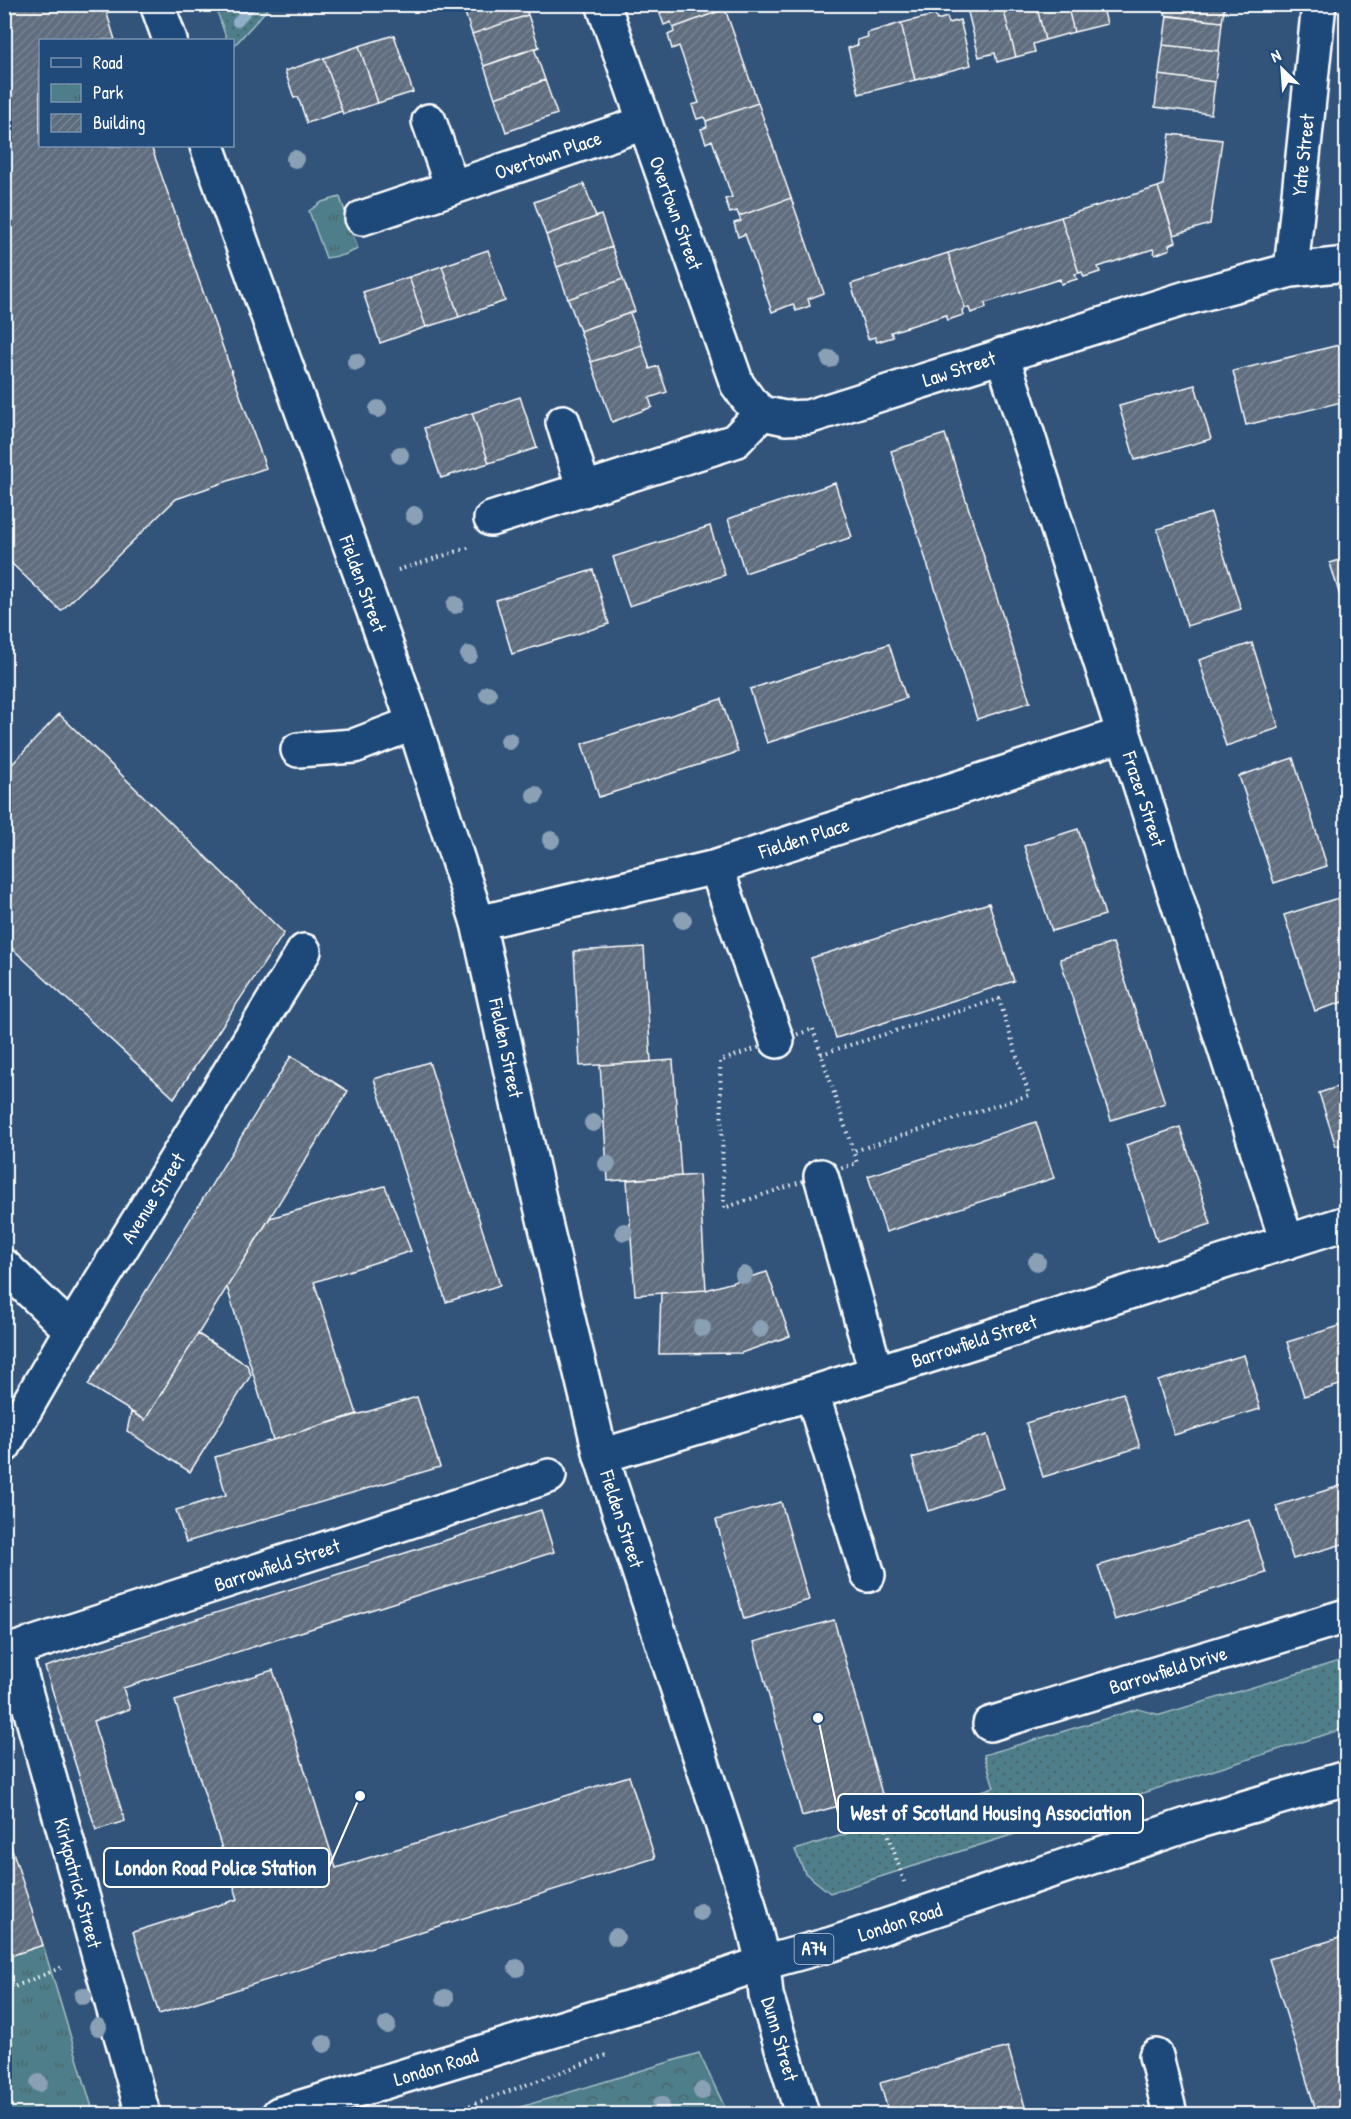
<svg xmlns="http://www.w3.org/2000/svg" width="1351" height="2119" viewBox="0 0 1351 2119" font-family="'Patrick Hand',sans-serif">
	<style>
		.grass { fill: url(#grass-dots); stroke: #a6bec4; stroke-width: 1.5 }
		.forest { fill: url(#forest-crowns); stroke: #a6bec4; stroke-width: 1.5 }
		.park { fill: url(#park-tufts); stroke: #a6bec4; stroke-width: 1.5 }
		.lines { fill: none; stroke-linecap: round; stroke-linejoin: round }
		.stream { stroke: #91aec8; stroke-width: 10 }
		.building { fill: url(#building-hatch); stroke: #fff; stroke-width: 1.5 }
		.minor-casing { stroke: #fff; stroke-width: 38 }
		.major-casing { stroke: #fff; stroke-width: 38 }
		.path { stroke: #fff; stroke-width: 4; stroke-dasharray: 1.5 4.5; stroke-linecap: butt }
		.minor { stroke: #1f4a7a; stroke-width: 33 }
		.major { stroke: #1f4a7a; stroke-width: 33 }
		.tree { fill: #8aa0b4 }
		.labels { text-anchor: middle; stroke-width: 5; stroke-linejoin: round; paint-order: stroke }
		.shield { fill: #1f4a7a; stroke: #bcc9d7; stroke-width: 1.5 }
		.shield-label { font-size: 18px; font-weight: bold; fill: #fff }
		.street-label { font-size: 20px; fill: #fff; stroke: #1f4a7a }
		.leader { fill: none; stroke: #fff; stroke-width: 2 }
		.callout-dot { fill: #fff; stroke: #1f4a7a; stroke-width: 2 }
		.callout { fill: #1f4a7a; stroke: #fff; stroke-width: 2 }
		.callout-label { font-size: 21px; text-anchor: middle; font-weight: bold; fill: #fff }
	</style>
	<defs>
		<pattern id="grass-dots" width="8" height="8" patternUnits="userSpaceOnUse" patternTransform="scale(1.5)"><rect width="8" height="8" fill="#4d7e89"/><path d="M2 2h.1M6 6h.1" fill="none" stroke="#4c656a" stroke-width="1.8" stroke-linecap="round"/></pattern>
		<pattern id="forest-crowns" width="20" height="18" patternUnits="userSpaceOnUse" patternTransform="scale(1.5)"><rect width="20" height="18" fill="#4d7e89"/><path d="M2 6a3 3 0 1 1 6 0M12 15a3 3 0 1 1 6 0" fill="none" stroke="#4c656a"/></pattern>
		<pattern id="park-tufts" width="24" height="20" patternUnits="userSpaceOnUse" patternTransform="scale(1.5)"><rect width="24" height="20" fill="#4d7e89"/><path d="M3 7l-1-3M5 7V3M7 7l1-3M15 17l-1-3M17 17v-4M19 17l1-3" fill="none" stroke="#4c656a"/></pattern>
		<pattern id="building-hatch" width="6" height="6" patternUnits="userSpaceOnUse" patternTransform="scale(1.5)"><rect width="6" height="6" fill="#5e6d7e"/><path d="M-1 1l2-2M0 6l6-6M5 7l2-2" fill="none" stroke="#768391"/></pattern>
	</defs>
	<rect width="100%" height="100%" fill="#32547b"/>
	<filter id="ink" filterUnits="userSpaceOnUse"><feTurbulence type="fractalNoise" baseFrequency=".0167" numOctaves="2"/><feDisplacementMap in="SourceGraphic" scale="12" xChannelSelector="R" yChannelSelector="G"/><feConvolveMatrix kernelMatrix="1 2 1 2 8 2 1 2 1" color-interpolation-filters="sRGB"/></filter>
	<g filter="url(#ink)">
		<!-- grass -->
		<path class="grass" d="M215,5v-1l56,1 -38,42 -1,-7h-5z
			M1346,1659v69l-516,165 -25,-20 -10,-23 199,-63 -10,-32 154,-46 22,6z"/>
		<!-- forest -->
		<path class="forest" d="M699,2053l29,61h-66l-4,-4 -16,4h-144z"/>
		<!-- park -->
		<path class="park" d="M340,197l18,52 -14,6 -18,3 -17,-47 13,-9z
			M43,1945l51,169h-89l-1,-156z"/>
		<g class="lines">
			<!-- stream -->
			<path class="stream" d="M237,22l16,-18"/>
		</g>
		<!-- building -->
		<path class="building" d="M4,4h100l11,36h-75v106h111l115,322 -90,31 -115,112 -57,-55z
			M462,4h62l4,11 -56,19z
			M665,4h58l2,5 -52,19 -2,-6 -7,3 -5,-14 7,-2z
			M966,4h36l14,53 -19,5 -2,-9 -16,4z
			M1002,4h34l9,36 -12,4 2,8 -19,5z
			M1036,4h31l7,28 -29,8z
			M1067,4h35l5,20 -33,8z
			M1166,4h59l-3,18 -57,-7z
			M725,9l33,94 -52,18 -2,-4 -7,2 -5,-14 7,-2 -20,-57 -7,3 -4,-14 6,-3 -1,-4z
			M528,15l11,32 -55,19 -12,-32z
			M935,15l2,5 10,-3 2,6 11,-3 11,45 -56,15 -14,-57z
			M1167,16l55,6 -3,29 -56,-6z
			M901,23l14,57 -56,14 -11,-46 10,-3 -1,-5 11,-3 -1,-4z
			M394,35l19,57 -35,11 -19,-57z
			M1163,45l56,6 -4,31 -56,-7z
			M359,46l19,57 -35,11 -19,-56z
			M534,48l11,32 -50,18 -11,-32z
			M324,58l18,53 -35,12 -9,-26 -4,1 -9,-27z
			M1159,75l56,7 -4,32 -56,-7z
			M545,80l12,34 -51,18 -11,-34z
			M758,103l33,95 -52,18 -2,-5 -7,2 -5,-14 7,-2 -20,-57 -6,3 -5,-14 6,-2 -1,-6z
			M1170,134l52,6 -12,84 -36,11 -16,-48 5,-2z
			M584,184l12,33 -50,18 -12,-33z
			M1158,187l18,55 -7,3 1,4 -15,6 -2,-6 -55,18 2,5 -16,5 -2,-5 -3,1 -18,-56z
			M791,198l33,95 -16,6 2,7 -14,5 -3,-7 -21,8 -27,-78 -7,3 -4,-14 7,-2 -2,-5z
			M601,215l11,32 -55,20 -11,-32z
			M1061,217l18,56 -4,1 2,5 -16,5 -1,-5 -75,24 1,5 -15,5 -2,-5h-4l-17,-55z
			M612,247l11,32 -55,20 -11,-32z
			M488,250l17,51 -46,16 -17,-51z
			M948,253l17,55 -3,2 1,5 -15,5 -2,-5 -55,17 2,5 -16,5 -2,-5 -7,2 -17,-55z
			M442,266l17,51 -33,10 -17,-50z
			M409,277l17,50 -46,16 -17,-51z
			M623,279l12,32 -55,20 -12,-32z
			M630,313l12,32 -51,17 -11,-31z
			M1343,344l3,15v42l-100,24 -13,-54z
			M642,345l8,24 8,-3 9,26 -18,6 3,9 -40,15 -21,-60z
			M1195,385l16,54 -76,21 -16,-54z
			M520,397l17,51 -48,15 -17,-50z
			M472,413l17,50 -48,15 -17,-50z
			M945,434l85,268 -53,17 -86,-268z
			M835,483l17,54 -107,36 -17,-54z
			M1211,513l30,96 -54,17 -30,-97z
			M710,526l15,49 -96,31 -16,-49z
			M1346,558v58l-16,-53z
			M593,570l16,54 -97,30 -16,-54z
			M1252,643l27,85 -53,18 -27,-86z
			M889,644l17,54 -139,45 -17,-54z
			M721,699l17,53 -139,45 -17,-53z
			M59,714l225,219 -110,165 -170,-157v-168z
			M1293,758l34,108 -53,17 -35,-107z
			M1078,829l27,86 -53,16 -28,-85z
			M1338,898l8,27v76l-31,10 -31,-96z
			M989,903l25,78 -178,57 -25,-80z
			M1113,943l52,160 -54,17 -51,-161z
			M644,947l7,115 -71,4 -6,-115z
			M291,1056l57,35 -203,329 -57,-35z
			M673,1060l8,116 -73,5 -8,-116z
			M429,1062l71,223 -54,17 -72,-223z
			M1346,1084v59l-10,3 -17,-53z
			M1036,1122l18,56 -168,54 -18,-56z
			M1180,1127l31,97 -54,17 -31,-96z
			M699,1175l7,115 -71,5 -8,-115z
			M385,1186l26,65 -97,31 43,132 -84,26 -46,-153 43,-69z
			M767,1272l23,64 -49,17 -82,1 2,-61 45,-3z
			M1346,1324v59l-42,13 -17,-54z
			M198,1334l49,31 4,10 -61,97 -63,-41 4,-19 14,8z
			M1244,1355l16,54 -86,26 -16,-54z
			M1123,1393l17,54 -97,30 -17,-54z
			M417,1397l23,70 -254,75 -10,-32 50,-15 -11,-38z
			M987,1435l17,53 -76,23 -16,-53z
			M1346,1484v59l-53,16 -17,-53z
			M781,1502l28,98 -65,19 -28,-99z
			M541,1510l13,42 -431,136 7,21 -37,12 32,100 -29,9 -51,-163z
			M1249,1520l17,53 -151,47 -17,-54z
			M834,1620l48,174 -80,22 -48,-174z
			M273,1670l63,198 293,-92 26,82 -496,156 -26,-82 105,-33 -63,-198z
			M4,1824l39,121 -39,13z
			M1346,1936v178h-29l-48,-155z
			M1008,2047l19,67h-138l-9,-31z"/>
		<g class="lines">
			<!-- minor casing -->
			<g class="minor-casing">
				<path id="minor" d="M603,4l134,380 13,18 12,11
					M429,121l23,66
					M362,218l282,-95
					M1291,270l28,-266
					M1002,355l285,887
					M563,422l21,68
					M491,519l244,-78 27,-28 23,5 23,-1 375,-118 108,-29 55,-6
					M298,750l56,-4 60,-23
					M716,867l61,174
					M478,923l238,-56 408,-133
					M821,1176l55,196
					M4,1266l67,64
					M812,1393l56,182
					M4,1446l67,-116 233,-379
					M601,1456l211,-63 534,-170
					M14,1651l129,463
					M4,1653l545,-177
					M990,1724l356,-108
					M1156,2056l14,58"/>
			</g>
			<!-- major casing -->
			<g class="major-casing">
				<path id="major" d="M157,4l13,36
					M207,146l207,577 64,200 61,275 62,258 147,446 15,61 3,32 36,119
					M279,2114l381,-116 103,-35 69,-19 367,-123 147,-43"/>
			</g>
			<!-- path -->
			<path class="path" d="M398,570l73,-23
				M813,1029l44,134 -133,45 -4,-147z
				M821,1054l178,-55 30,96 -175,56
				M896,1811l-14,4 22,67
				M4,1991l61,-25
				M447,2114l163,-60"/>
			<!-- minor -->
			<use href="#minor" class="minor"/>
			<!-- major -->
			<use href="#major" class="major"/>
		</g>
		<!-- trees -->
		<g class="tree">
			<circle cx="295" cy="159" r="9"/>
			<circle cx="830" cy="359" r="9"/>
			<circle cx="356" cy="362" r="9"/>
			<circle cx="378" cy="409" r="9"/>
			<circle cx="400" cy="455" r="9"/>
			<circle cx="414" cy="515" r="9"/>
			<circle cx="455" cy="605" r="9"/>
			<circle cx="469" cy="655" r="9"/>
			<circle cx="488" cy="694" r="9"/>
			<circle cx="509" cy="741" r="9"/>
			<circle cx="535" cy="795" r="9"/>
			<circle cx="551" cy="840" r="9"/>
			<circle cx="683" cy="920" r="9"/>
			<circle cx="593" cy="1123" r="9"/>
			<circle cx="607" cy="1164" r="9"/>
			<circle cx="624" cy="1232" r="9"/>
			<circle cx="1037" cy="1262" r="9"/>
			<circle cx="744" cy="1275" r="9"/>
			<circle cx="702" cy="1328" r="9"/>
			<circle cx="760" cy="1329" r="9"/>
			<circle cx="700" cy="1912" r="9"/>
			<circle cx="616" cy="1937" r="9"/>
			<circle cx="517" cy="1968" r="9"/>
			<circle cx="83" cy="1996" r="9"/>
			<circle cx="445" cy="1998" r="9"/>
			<circle cx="387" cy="2025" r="9"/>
			<circle cx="98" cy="2027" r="9"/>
			<circle cx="324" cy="2044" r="9"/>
			<circle cx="39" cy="2083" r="9"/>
			<circle cx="702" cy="2091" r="9"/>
			<circle cx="661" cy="2105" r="9"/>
		</g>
	</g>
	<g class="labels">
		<!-- shield labels -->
		<rect class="shield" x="794.5" y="1934" width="39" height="30" rx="4.5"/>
		<g class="shield-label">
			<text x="814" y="1955">A74</text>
		</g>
		<!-- street labels -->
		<g class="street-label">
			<text transform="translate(548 155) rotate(-19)" y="7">Overtown Place</text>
			<text transform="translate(1303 155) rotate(-84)" y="7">Yate Street</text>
			<text transform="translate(676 213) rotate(70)" y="7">Overtown Street</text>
			<text transform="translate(959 369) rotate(-18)" y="7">Law Street</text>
			<text transform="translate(363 584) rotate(70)" y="7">Fielden Street</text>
			<text transform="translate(1144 799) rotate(72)" y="7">Frazer Street</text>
			<text transform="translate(804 838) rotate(-18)" y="7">Fielden Place</text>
			<text transform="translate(506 1048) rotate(78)" y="7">Fielden Street</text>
			<text transform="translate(153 1198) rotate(-58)" y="7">Avenue Street</text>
			<text transform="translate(974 1341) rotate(-18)" y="7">Barrowfield Street</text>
			<text transform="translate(622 1519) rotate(72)" y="7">Fielden Street</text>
			<text transform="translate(277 1565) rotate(-18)" y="7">Barrowfield Street</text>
			<text transform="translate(1168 1670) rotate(-17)" y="7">Barrowfield Drive</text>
			<text transform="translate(78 1883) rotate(75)" y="7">Kirkpatrick Street</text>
			<text transform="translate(900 1922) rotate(-18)" y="7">London Road</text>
			<text transform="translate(780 2039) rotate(74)" y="7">Dunn Street</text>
			<text transform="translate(436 2067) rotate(-17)" y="7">London Road</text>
		</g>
	</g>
	<!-- callouts -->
	<path class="leader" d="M818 1718L838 1813M360 1796L329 1867"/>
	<g class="callout-dot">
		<circle cx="818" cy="1718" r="6"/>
		<circle cx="360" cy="1796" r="6"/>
	</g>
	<g class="callout">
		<rect x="838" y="1794" width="305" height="39" rx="6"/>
		<rect x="104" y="1848" width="225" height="39" rx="6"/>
	</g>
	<g class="callout-label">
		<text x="991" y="1820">West of Scotland Housing Association</text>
		<text x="216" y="1875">London Road Police Station</text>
	</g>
	<!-- margin -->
	<rect width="1351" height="2119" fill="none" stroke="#1f4a7a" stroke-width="24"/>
	<rect x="12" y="12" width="1327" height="2095" fill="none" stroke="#fff" stroke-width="2" filter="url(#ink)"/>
	<!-- legend -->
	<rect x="39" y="39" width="195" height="108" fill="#1f4a7a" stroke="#7992af" stroke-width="1.5"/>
	<rect x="51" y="58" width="30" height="9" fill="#1f4a7a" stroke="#7992af" stroke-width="1.5"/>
	<text x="93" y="69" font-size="18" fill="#ffffff">Road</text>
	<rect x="51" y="84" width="30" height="18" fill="url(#park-tufts)" stroke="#7992af" stroke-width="1.5"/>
	<text x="93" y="99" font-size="18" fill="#ffffff">Park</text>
	<rect x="51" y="114" width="30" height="18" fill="url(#building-hatch)" stroke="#7992af" stroke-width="1.5"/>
	<text x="93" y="129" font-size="18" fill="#ffffff">Building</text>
	<!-- north arrow -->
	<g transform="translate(1282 69) rotate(335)" stroke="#1f4a7a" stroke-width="4.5" paint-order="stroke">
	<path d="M0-4.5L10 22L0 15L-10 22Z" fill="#ffffff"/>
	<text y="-9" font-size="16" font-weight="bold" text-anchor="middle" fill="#ffffff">N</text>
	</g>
</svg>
